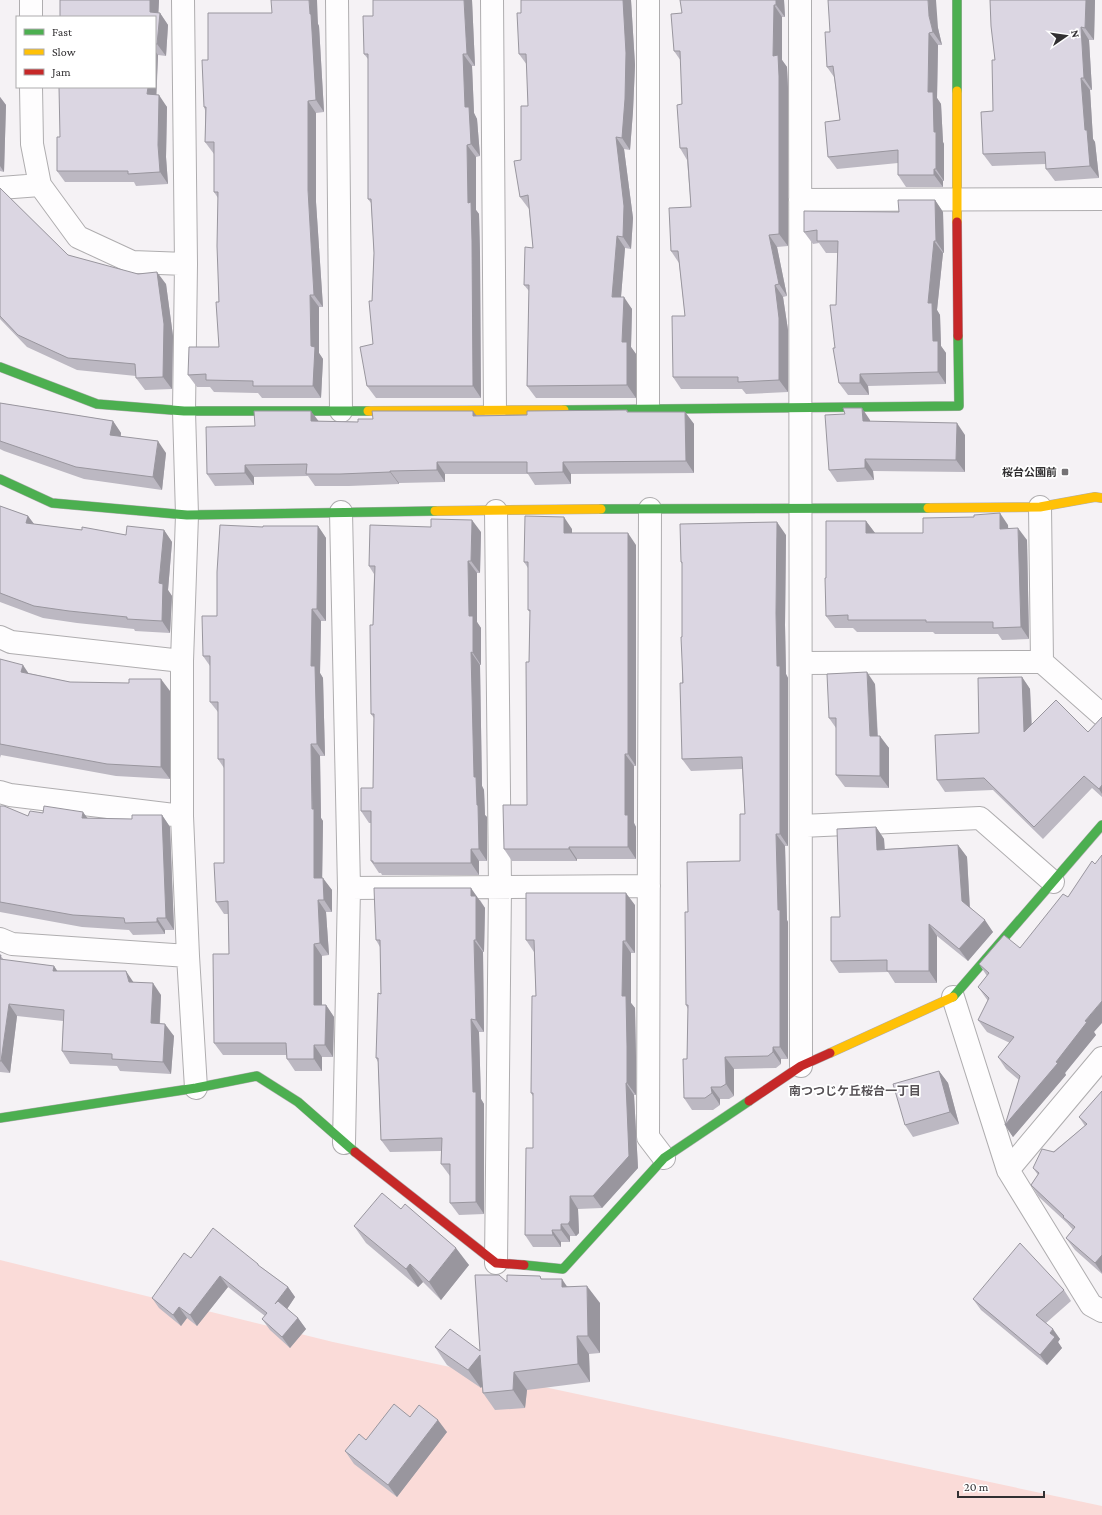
<svg xmlns="http://www.w3.org/2000/svg" width="1102" height="1515" viewBox="0 0 1102 1515" font-family="'Crimson Pro','Noto Sans JP',serif">
	<style>
		.green { fill: #fadbd8 }
		.lines { fill: none; stroke-linecap: round; stroke-linejoin: round }
		.street-casing { stroke: #afadaf; stroke-width: 24 }
		.fast-casing { stroke: #afadaf; stroke-width: 10 }
		.slow-casing { stroke: #afadaf; stroke-width: 10 }
		.jam-casing { stroke: #afadaf; stroke-width: 10 }
		.street { stroke: #fefdfe; stroke-width: 22 }
		.fast { stroke: #4caf50; stroke-width: 9 }
		.slow { stroke: #ffc107; stroke-width: 9 }
		.jam { stroke: #c62828; stroke-width: 9 }
		.wall { fill: #bcb8c2 }
		.shaded-wall { fill: #99969e }
		.building { fill: #dbd6e2; stroke: #99969e }
		.poi-dot { fill: #767376; stroke: #fff; stroke-width: 1.5 }
		.labels { text-anchor: middle; stroke-width: 3.5; stroke-linejoin: round; paint-order: stroke }
		.poi-label { font-size: 11px; font-weight: bold; fill: #312f31; stroke: #fff; text-anchor: end }
		.neighbourhood-label { font-size: 12px; font-weight: bold; fill: #575256; stroke: #fff }
	</style>
	<rect width="100%" height="100%" fill="#f5f2f5"/>
	<!-- green -->
	<path class="green" d="M0,1260l333,82 769,164v9h-1102z"/>
	<g class="lines">
		<!-- street casing -->
		<g class="street-casing">
			<path id="street" d="M31,0v17
				M183,0l3,264 -2,147 3,104 -5,146v155l6,140 8,132
				M337,0l4,411
				M492,0l3,411
				M800,0l1,1066
				M40,185l38,52 54,25 54,2
				M0,188l40,-3 -8,-41 -1,-57
				M800,200l302,-1
				M648,410v-410
				M1040,507l2,155
				M650,509l-2,628 16,21
				M341,512l8,376 -5,255
				M0,637l11,5 171,19
				M801,663l241,-1 60,53
				M0,792l10,3 172,21
				M801,826l179,-8 73,64
				M349,888l300,-2
				M0,939l12,5 176,12
				M953,997l55,173 83,135 11,6
				M1008,1170l94,-112
				M496,1263l4,-376 -4,-376"/>
		</g>
		<!-- fast casing -->
		<g class="fast-casing">
			<path id="fast" d="M957,0v91
				M0,367l97,37 87,7h184
				M564,410l395,-4 -1,-70
				M0,479l52,24 135,12 248,-4
				M601,509l327,-1
				M953,997l149,-172
				M0,1118l196,-30 61,-12 41,26 57,50
				M524,1265l39,4 101,-111 85,-57"/>
		</g>
		<!-- slow casing -->
		<g class="slow-casing">
			<path id="slow" d="M957,91v131
				M368,411l196,-1
				M928,508l112,-1 55,-10 7,1
				M435,511l166,-2
				M830,1053l123,-56"/>
		</g>
		<!-- jam casing -->
		<g class="jam-casing">
			<path id="jam" d="M957,222l1,114
				M749,1101l52,-35 29,-13
				M355,1152l141,111 28,2"/>
		</g>
		<!-- street -->
		<use href="#street" class="street"/>
		<!-- fast -->
		<use href="#fast" class="fast"/>
		<!-- slow -->
		<use href="#slow" class="slow"/>
		<!-- jam -->
		<use href="#jam" class="jam"/>
	</g>
	<!-- wall -->
	<path class="wall" d="M60,0h99l-1,13h2l8,12 -2,31 -8,-1 -2,40 11,12 -1,50 2,27 -32,2 -2,-4h-69l-8,-11 3,-34 95,-50v-70z
		M472,0l3,66h-3l2,47 3,6 3,37 -4,1v53l3,4 1,39 1,145h-105l-9,-12 6,-42 -1,-43 2,-48 -3,-50 -3,-4v-140l-4,-5 9,-38z
		M521,0h110l4,65 -2,46 -3,39 -6,-1 9,69 -2,31 -6,-1 -4,49 11,12 -1,38 5,7v44h-100l-9,-12 2,-95 -5,-6 9,-37 -4,-39 -9,-12 1,-37 7,-54 -1,-41 -8,-11 2,-41z
		M784,0l1,17h-3v43l5,7 1,21v158l-11,1 10,49 -4,1 5,33v62l-42,2 -4,-5h-61l-8,-12 12,-61 -6,-53 -8,-12 20,-44 -4,-47 -7,-12 2,-44 -1,-43 -7,-10 8,-38z
		M990,0h105l-1,40h-5l3,50h-2l3,49 2,3 4,36 -44,3 -9,-12v-5l-54,2 -9,-12 10,-43 2,-51z
		M272,13l46,11 1,2 5,86 -8,1v89l7,105h-4v46l4,6 -2,39h-59l-4,-5 -44,-1 -4,-5h-13l-9,-12 31,-28 -1,-149 -4,-6v-38l-9,-12v-32l-1,-3 4,-47z
		M938,28l4,17h-4l-1,53 4,6 2,38 1,2v37h-1v6h-37l-8,-12v-12l-61,6 -9,-12 12,-37 -6,-43 -7,-10 3,-35z
		M0,97l6,8 -2,67 -4,-1z
		M0,188l68,67 98,29 7,52 -1,53 -27,1 -9,-12v-2l-59,-6 -50,-23 -27,-28z
		M935,200l8,12 1,41h-1l-6,57 3,5 1,31 5,7v31l-78,2 1,9h-21l-9,-12 -3,-78 2,-52h-12l-7,-10 -6,1 -9,-12 95,-20z
		M0,403l113,18 8,12v3l45,17 -4,37 -78,-11 -80,-28 -4,-2z
		M627,410l1,2h57l9,12v49l-123,1v10l-36,1 -7,-11h-83v8l-46,1v1l-50,2h-34l-7,-10 -54,1v8l-39,1 -8,-12 111,-53 40,1 118,-7h51z
		M870,420v2l95,13v37l-92,-1 1,9 -37,2 -8,-12z
		M0,506l28,10 6,8 48,6 44,5 38,-5 8,12 -4,48 4,6 -2,37 -35,-2 -1,-2 -57,-6 -34,-5 -43,-16z
		M866,521l9,12h48l85,-8v4l19,11 2,99 -27,1 -4,-6h-63l-2,-2h-76l-4,-4h-18l-9,-12v-38z
		M318,526l8,12v83h-5l-1,52 3,5 2,78h-5l1,62 2,3 -1,57 10,12v22h-6l3,43 -7,1v49h4l8,12 -1,40h-11v14h-27l-8,-12 -1,-4h-63l-9,-12 15,-89 -1,-40h-4l-8,-12 8,-39v-95l-6,-9v-47l-8,-10v-36l-7,-10 14,-40 46,-89z
		M572,529v4l64,12v221h-2v57l2,4v32h-59v2h-65l-8,-12 23,-44 2,-143 1,-50 -2,-2v-42l-4,-6z
		M481,532l-1,41h-3v49l4,6v37h-1l2,121 2,4 1,25 2,2v44h-8v14h-97l-1,-2h-2l-8,-12v-38h-2l-8,-12 12,-23 1,-70 -3,-4 3,-140 -5,-8z
		M786,535l-1,90 1,49 2,4v168h-3l2,74 1,2v137h-7v5l-5,4 -42,1v27l-5,3h-9v6l-7,5h-21l-8,-12 3,-39 1,-50 -2,-4 2,-93 52,-51 5,-47 -3,-45 -51,2 -9,-12v-195l-1,-2z
		M0,659l28,14 42,9 100,9v88l-54,-3 -115,-21 -1,3z
		M1022,677l8,12 2,35 56,8 14,-15v80l-10,-9 -49,51 -50,-49 -48,2 -8,-12 42,-47z
		M875,684l3,52 11,12v40l-44,-1 -9,-12v-47l-7,-10z
		M0,806l28,10 15,-3 44,5 45,1 30,-4 8,12 4,103h-9v4l-32,1 -4,-5 -47,-3 -82,-15z
		M876,827l8,12 1,10 73,-4 9,12 3,50 23,25 -25,29 -31,-25v47h-42l-7,-11 -49,1 -8,-12 9,-44z
		M480,900l5,8 -1,44h-1l1,80h-5l2,67 3,5v110l-25,1 -9,-12v-27l-9,-12v-13l-51,1 -9,-12 -3,-78 -2,-4 5,-64 -1,-47 -4,-7z
		M635,905v48h-4v50l4,5 1,50v37h-2l4,73 -36,40 -24,1 1,24 -3,3h-6v6h-9v5h-28l-8,-12 8,-87v-52l-2,-3 5,-97 -2,-44 -8,-12z
		M0,955l4,5 50,6 3,5 76,11 28,13 -1,29 14,12 -3,38 -51,-3 -3,-5 -47,-2 -8,-13 1,-30 -46,-5 -7,57 -10,-1z
		M979,964l115,68 2,3 -31,38 1,2 -53,62 -8,-12 14,-45 -13,-11 -8,-12 12,-14 -23,-11 -9,-12 10,-19 -10,-14 9,-11z
		M939,1071l9,12 11,41 -46,13 -8,-12z
		M1102,1091v183l-27,-24 -9,-12 7,-8 -6,-7 -28,-26 -8,-12 7,-10 -5,-7 52,-42 -6,-9z
		M401,1209l68,56 -28,35 -18,-18 -5,5 -52,-44 -12,-17z
		M191,1258l70,9 27,20 7,10 -8,12 11,9 8,11 -16,19 -20,-18 -8,-11 3,-3 -37,-29 -31,39 -10,-8 -6,8 -22,-18 -7,-10z
		M543,1279l24,7 33,17v50l-11,1 1,28 -63,8 -2,18 -30,2 -12,-17 -1,-7 -1,2 -34,-23 -12,-18 45,4 27,-69z
		M1064,1290l7,11 -25,22 14,16 -2,3 4,6 -15,17 -66,-55 -8,-11z
		M410,1417l37,15 -50,65 -43,-33 -9,-13 21,-11z"/>
	<!-- shaded-wall -->
	<path class="shaded-wall" d="M150,0h9l-1,24 -8,-12z
		M309,0h8l1,24 1,2 5,86 -8,-12 -6,-86z
		M464,0h8l3,66 -8,-12z
		M623,0h8l4,65 -2,46 -3,39 -8,-12z
		M776,0h8l1,17 -9,-12z
		M928,0h8l2,28 4,17 -9,-13 -4,-16z
		M1086,0h9l-1,40 -9,-12z
		M774,5l8,12v43l5,7 1,21v158l-9,-12 -6,-178z
		M160,13l8,12 -2,31 -9,-12z
		M1081,27l8,13 3,50 -8,-12z
		M929,33l9,12 -1,53 4,6 2,38 1,2v37l-8,-12 -2,-37 -6,-40z
		M155,51l3,4 -2,51 -9,-12 1,-7h7z
		M463,54l9,12 2,47 3,6 3,37 -9,-12 -6,-37z
		M1081,78l9,12 3,49 2,3 4,36 -9,-12 -5,-36z
		M159,95l8,12 -1,50 2,27 -8,-12 -2,-27z
		M0,97l6,8 -2,67 -4,-6z
		M308,101l8,12v89l7,105 -9,-12 -6,-105z
		M616,137l8,12 9,69 -2,31 -8,-12z
		M467,145l9,12v53l3,4 1,39 1,145 -8,-12 -5,-183z
		M934,169l9,12v6l-9,-12z
		M935,200l8,12 1,41 -8,-12z
		M769,235l8,12 10,49 -8,-12z
		M617,236l8,12 -5,61 -8,-12z
		M934,241l9,12 -6,57 3,5 1,31 5,7v31l-8,-12 -5,-31 -5,-38z
		M157,272l9,12 7,52 -1,53 -9,-12z
		M775,285l8,12 5,33v62l-9,-12z
		M310,295l9,12v46l4,6 -2,39 -8,-12 -2,-40z
		M624,297l8,12 -1,38 5,7v44l-9,-13 -5,-43z
		M860,374l8,12 1,9 -9,-12z
		M862,408l8,12 1,14 -8,-13z
		M311,411l9,12 -9,-2z
		M473,411l9,12 -9,-7z
		M685,412l9,12v49l-8,-12z
		M113,421l8,12 -2,14 -9,-12z
		M957,423l8,12v37l-9,-12z
		M158,441l8,12 -4,37 -9,-13z
		M865,459l8,12 1,9 -9,-12z
		M437,462l8,12v8l-8,-12z
		M563,462l8,12v10l-8,-12z
		M245,465l9,12v8l-9,-12z
		M390,471l9,12v1l-9,-12z
		M1000,513l8,12 1,16 -9,-12z
		M28,516l9,12 -11,-5z
		M564,517l8,12v16l-8,-12z
		M472,520l9,12 -1,41 -9,-12z
		M866,521l9,12h-9z
		M777,522l9,13 -1,90 1,49 2,4v168l-8,-12 -4,-221z
		M318,526l8,12v83l-9,-12z
		M1018,528l9,12 2,99 -8,-12z
		M164,530l8,12 -4,48 4,6 -2,37 -8,-12 -3,-38z
		M628,533l8,12v221l-8,-12z
		M468,561l9,12v49l4,6v37l-8,-12 -4,-37z
		M312,609l9,12 -1,52 3,5 2,78 -8,-12 -6,-78z
		M471,652l9,13 2,121 2,4 1,25 2,2v44l-8,-12 -2,-44 -3,-28z
		M23,665l8,12 -10,-5z
		M867,672l8,12 3,64 -8,-12z
		M1022,677l8,12 2,55 -8,-12z
		M161,679l9,12v88l-9,-12z
		M880,736l9,12v40l-9,-12z
		M311,744l9,12 1,62 2,3 -1,69 -8,-12z
		M625,754l9,12v57l2,4v32l-8,-12 -3,-32z
		M1102,785v9l-3,-5z
		M83,812l9,12 -10,-6z
		M162,815l8,12 4,103 -8,-12z
		M876,827l8,12 1,23 -8,-12z
		M776,834l9,12 2,74 1,2v137l-8,-12 -2,-137z
		M958,845l9,12 3,56 -8,-12z
		M569,847l8,12v2l-8,-12z
		M471,849l8,12v14l-8,-12z
		M323,878l9,12v22l-8,-12z
		M471,888l14,20 -1,44 -8,-12 -5,-44z
		M626,893l9,12v48l-9,-12z
		M318,900l8,12 3,43 -9,-12z
		M157,918l8,12v4l-8,-12z
		M985,920l8,12 -25,29 -9,-12z
		M929,924l8,12v47l-8,-12z
		M474,940l9,12 1,80 -8,-12z
		M623,941l8,12v50l4,5 1,50v37l-9,-12 -5,-87z
		M314,944l8,12v61l-8,-12z
		M54,966l8,12 -9,-7z
		M126,971l8,12 -5,-1z
		M153,983l8,12 -2,40 -8,-12z
		M1102,1001v22l-8,9 2,3 -31,38 1,2 -53,62 -8,-12 51,-63 29,-41z
		M9,1004l8,12 -7,57 -9,-12z
		M326,1005l8,12 -1,40 -8,-12z
		M471,1019l8,13 2,67 3,5v110l-8,-12z
		M165,1024l9,12 -3,38 -8,-12z
		M314,1045l8,12v14l-8,-12z
		M773,1047l8,12v5l-8,-12z
		M725,1057l9,12v27l-8,-12z
		M939,1071l9,12 11,41 -9,-12z
		M626,1083l8,12 4,73 -36,40 -9,-12z
		M711,1087l9,12v6l-8,-12z
		M570,1196l8,13 1,24 -3,3 -8,-12z
		M561,1224l9,12v6l-9,-12z
		M552,1230l9,12v5l-8,-12z
		M456,1248l13,17 -28,35 -12,-18z
		M1102,1255v18l-7,-10z
		M410,1264l13,18 -5,5 -12,-18z
		M220,1276l8,11 -31,39 -7,-11z
		M562,1279l12,18 -12,-10z
		M587,1286l13,17v50l-12,-17z
		M288,1287l7,10 -12,18 -8,-11z
		M179,1307l8,11 -6,8 -8,-11z
		M298,1318l8,11 -16,19 -8,-11z
		M1053,1329l7,10 -2,3 4,6 -15,17 -7,-10 10,-22z
		M577,1336l12,18 1,28 -12,-18z
		M480,1355l12,18 -11,15 -13,-18z
		M514,1372l13,18 -2,18 -12,-18z
		M438,1420l9,12 -50,65 -9,-12z"/>
	<!-- building -->
	<path class="building" d="M60,0h90v12l10,1 -3,31h-2v-27h-95z
		M271,0h38l1,14h1l5,86 -8,1v89l6,105h-4l1,51 4,1 -2,39h-60v-5l-47,-1v-6l-18,1 1,-28h30l-3,-45h3l-2,-56 1,-54h-4v-50h-9l1,-35h-2l-2,-47h6v-47h64z
		M373,0h91l3,54h-4l2,53h4l2,37 -4,1 1,58 3,-1 1,39 1,145h-106l-7,-39 13,-3 -4,-43h3l2,-48 -3,-54h-3v-145h-4l-1,-38h10z
		M521,0h102l3,53 -1,46 -3,39 -6,-1 8,69 -1,31 -6,-1 -5,61h12l-2,45h5v43l-100,1 2,-101h-5l1,-38 8,1 -5,-53 -8,2 -6,-36 7,-1v-54h7l-2,-52h-7l-2,-41h4z
		M680,0h96v5h-2l-1,51 5,-1 1,21v158l-10,1 10,49 -4,1 4,33v62l-41,2v-5h-65l-1,-61h13l-7,-65h-7l-2,-43 22,-1 -4,-59h-7l-3,-43 5,-1 -2,-53h-6l-3,-37 11,-1z
		M828,0h100l1,16 4,16 -4,1 -1,59h5l1,40h2v37h-2v6h-36v-25l-70,7 -3,-35 15,-2 -7,-54 -6,1 -2,-35h5z
		M990,0h96l-1,28 -4,-1 3,51h-3l4,52h2l3,36 -44,3 -1,-17 -62,2 -2,-42 12,-1 -1,-51h3l-4,-34z
		M59,87h89l-1,7 12,1 -1,50 2,27 -32,2v-3h-71v-34h3z
		M0,188l68,67 70,19 19,-2 7,52 -1,53 -27,1 -1,-14 -67,-6 -50,-23 -18,-19z
		M898,200h37l1,41h-2l-6,62h4l1,38h5v31l-78,2v9h-21l-6,-35h2l-5,-43h6l2,-64h-21v-11l-13,2v-21l95,1z
		M0,403l113,18 -3,14 48,6 -5,36 -77,-10 -76,-26z
		M843,408h19l1,13 94,2 -1,37 -91,-1v9l-36,2 -4,-55 20,-1z
		M627,410v2h58l1,49 -123,1v10l-36,1v-11h-90v8l-47,1v1l-50,2h-34l1,-10 -62,1v8l-38,1 -1,-47 49,-1 -1,-15h57v10l47,1v-3h15l-1,-8h101v5l54,-1v-4z
		M0,506l28,10 -2,7 56,7v-3l44,8 1,-9 37,4 -5,53 4,1 -1,37 -35,-2v-2l-58,-6 -35,-5 -34,-13z
		M1000,513v16l18,-1 3,99 -28,1v-6h-67v-2h-78v-5l-22,1 -1,-38h1v-57h40v12h57v-15l51,-1v-2z
		M525,516l39,1v16h64v221h-3v61h3v32h-59v2h-65l-1,-44h24l-1,-143h3l1,-52h-2v-48h-4z
		M431,519l41,1 -1,41h-3l1,55h4v37l-2,-1 3,125h2l1,28h1l1,44h-8v14h-98v-2h-2v-50h-10v-23h12l1,-74h-3l-1,-89h3l2,-59h-6l1,-41 61,2z
		M777,522l-1,91 1,53h3v168h-4l2,76h2v137h-7v5l-5,4 -43,1 1,27 -5,3h-10l1,6 -7,5h-21l-1,-39h4l1,-54h-2l-1,-93h3l-1,-50 53,-1v-47h5l-3,-57 -60,2 -2,-76h3l-2,-46h1v-75h-1l-1,-38z
		M220,525l43,2v-1h55l-1,83h-5l-1,57h4l2,78h-6l1,65h2v69h9l1,22h-6l2,43 -6,1v61h12l-1,40h-11v14h-27l-1,-16h-72l-1,-89h16l-1,-53 -12,1 -2,-39h10v-104h-6v-57h-8v-46h-7l-1,-40h15v-44z
		M0,659l23,6 -2,7 49,10 59,1v-4h32v88l-54,-3 -107,-20z
		M867,672l3,64h10v40l-44,-1v-57h-7l-2,-44z
		M1022,677l2,55 32,-32 32,32 14,-15v68l-3,4 -15,-13 -50,51 -50,-49 -47,2 -2,-45 44,-2 -1,-55z
		M0,806h4l24,10 2,-5 13,2 1,-7 39,6 -1,6 50,1v-4h30l4,103h-9v4l-32,1 -1,-5 -51,-3 -73,-13z
		M876,827l1,23 81,-5 4,56 23,19 -26,29 -30,-25v47h-42v-11l-56,1v-44h9l-3,-88z
		M1102,855v146l-17,20 2,1 -31,40 2,1 -53,62 15,-49 -22,-19 16,-20 -36,-17 11,-22 -11,-11 11,-14 -10,-9 25,-29 16,13 43,-54 5,3 24,-36 3,3z
		M374,888h97v8h5v44h-2l2,80 -5,-1 2,73h3v110l-26,1v-39h-9l1,-26 -61,2 -3,-82h-2l2,-65 3,1 -1,-54h-4z
		M526,893h100v48h-3l-1,55h4l1,50v37h-1l3,73 -36,40h-23v25l-2,3h-7v6h-9l1,5h-28l1,-87h7v-55h-2l1,-97h4l-2,-56h-8z
		M0,955h1l-1,4 54,7 -1,5h73l3,11 24,1 -2,40 14,1 -2,38 -51,-3v-5l-50,-3 2,-41 -55,-6 -8,57h-1z
		M939,1071l11,41 -45,13 -12,-41z
		M1102,1091v164l-7,8 -29,-25 9,-11 -12,-10 1,-1 -33,-31 8,-12 -6,-5 9,-19 12,3 33,-28 -8,-7z
		M382,1193l19,16 4,-5 51,44 -27,34 -19,-18 -4,5 -52,-43z
		M213,1228l45,36v1l30,22 -13,17 3,-3 20,17 -16,19 -20,-18 5,-6 -47,-37 -30,39 -11,-8 -6,8 -21,-17 32,-45 7,5z
		M1020,1243l44,47 -28,25 17,14 -3,4 5,4 -15,18 -67,-56z
		M475,1275h24l8,7v-7l33,1 1,3h21v8l25,-1 1,50h-11l1,28 -64,8 -1,18 -30,3 -3,-38 -12,15 -33,-23 15,-18 30,22z
		M394,1404l16,13 9,-12 19,15 -50,65 -43,-34 14,-17 7,6z"/>
	<!-- markers -->
	<rect class="poi-dot" x="1061" y="468" width="8" height="8" rx="2"/>
	<g class="labels">
		<!-- poi labels -->
		<g class="poi-label">
			<text x="1057" y="476">桜台公園前</text>
		</g>
		<!-- neighbourhood labels -->
		<g class="neighbourhood-label">
			<text x="855" y="1095">南つつじケ丘桜台一丁目</text>
		</g>
	</g>
	<!-- legend -->
	<rect x="16" y="16" width="140" height="72" fill="#ffffff" stroke="#adacad"/>
	<rect x="24" y="29" width="20" height="6" fill="#4caf50" stroke="#adacad"/>
	<text x="52" y="36" font-size="12" fill="#312f31">Fast</text>
	<rect x="24" y="49" width="20" height="6" fill="#ffc107" stroke="#adacad"/>
	<text x="52" y="56" font-size="12" fill="#312f31">Slow</text>
	<rect x="24" y="69" width="20" height="6" fill="#c62828" stroke="#adacad"/>
	<text x="52" y="76" font-size="12" fill="#312f31">Jam</text>
	<!-- north arrow -->
	<g transform="translate(1066 36) rotate(77)" stroke="#ffffff" stroke-width="3" paint-order="stroke">
	<path d="M0-3L7 15L0 10L-7 15Z" fill="#312f31"/>
	<text y="-6" font-size="11" font-weight="bold" text-anchor="middle" fill="#312f31">N</text>
	</g>
	<!-- scale -->
	<path d="M958 1491v6h86v-6" fill="none" stroke="#312f31" stroke-width="2"/>
	<text x="964" y="1491" font-size="12" fill="#312f31" stroke="#ffffff" stroke-width="3" paint-order="stroke">20 m</text>
</svg>
